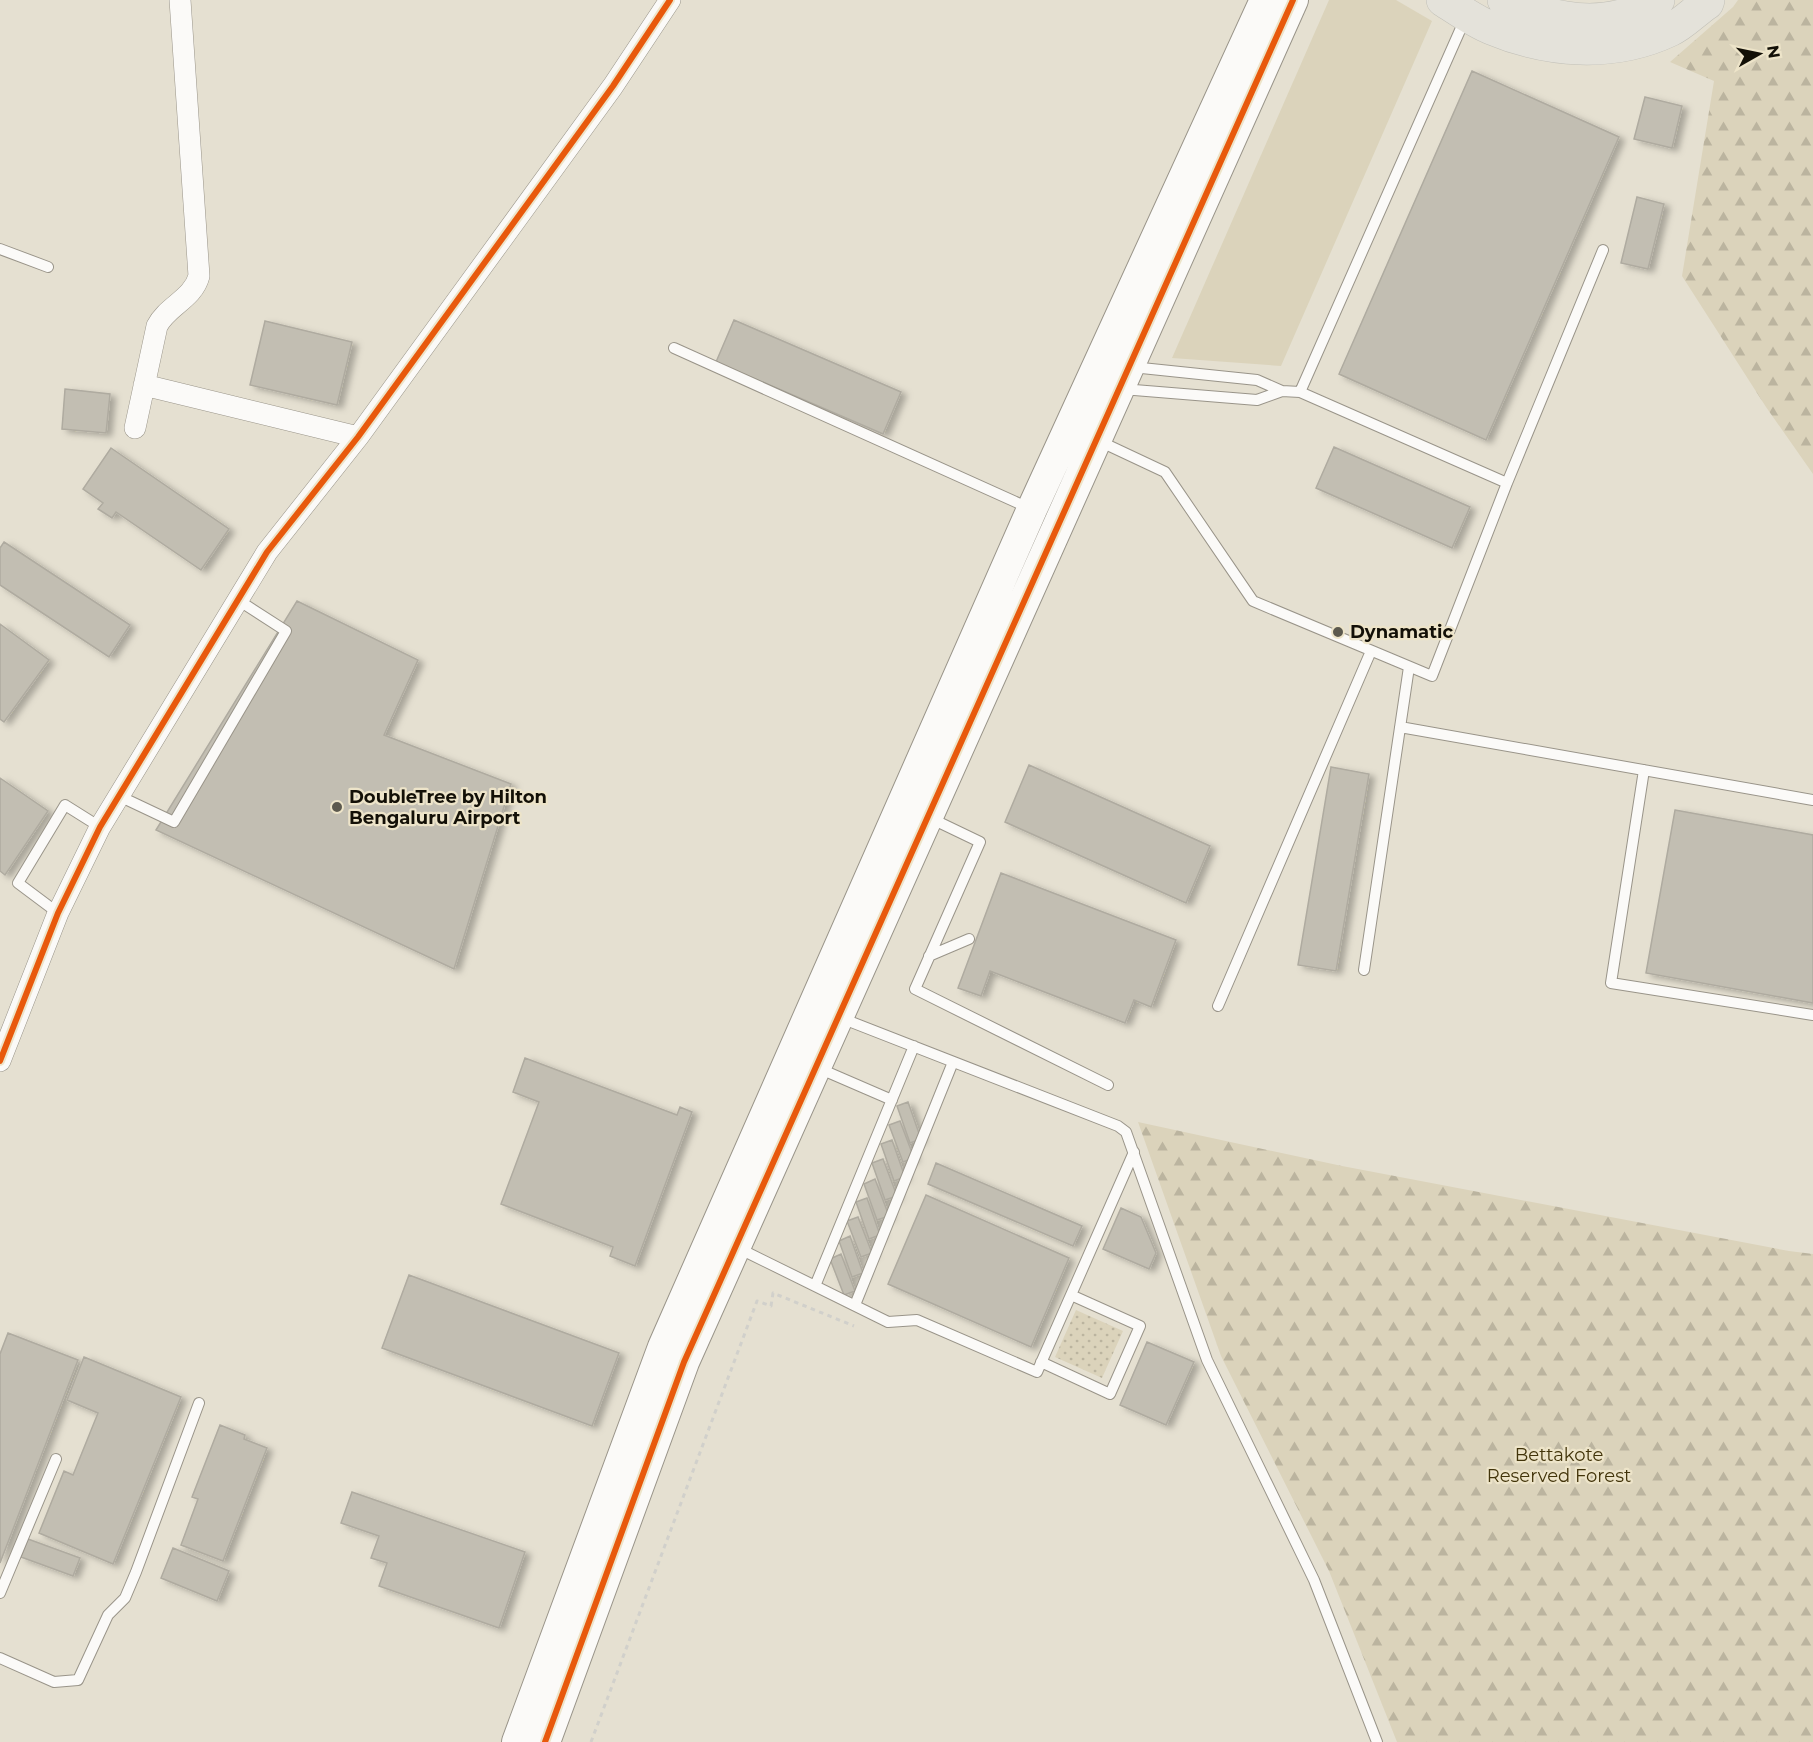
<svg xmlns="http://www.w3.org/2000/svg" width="1813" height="1742" viewBox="0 0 1813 1742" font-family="Montserrat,sans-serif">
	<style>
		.grass { fill: #dbd3bb }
		.forest { fill: url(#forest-firs) }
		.garden { fill: url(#garden-dots) }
		.building { fill: #c2beb2; stroke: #afaba0; stroke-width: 1.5; filter: url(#shadow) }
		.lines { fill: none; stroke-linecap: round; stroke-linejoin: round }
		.lane-casing { stroke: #999489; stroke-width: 12 }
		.street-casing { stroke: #999489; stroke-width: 22 }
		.secondary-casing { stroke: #999489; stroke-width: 32 }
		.primary-casing { stroke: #c2c0b8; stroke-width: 34 }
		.path { stroke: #d1d0cb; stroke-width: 3; stroke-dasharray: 4.5 4.5; stroke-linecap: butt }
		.lane { stroke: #fbfaf8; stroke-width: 10 }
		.street { stroke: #fbfaf8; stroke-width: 21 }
		.secondary { stroke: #fbfaf8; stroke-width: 30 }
		.primary { stroke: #e4e2da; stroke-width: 33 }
		.cycleway-casing { stroke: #ede4c9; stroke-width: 10 }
		.cycleway { stroke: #e8590c; stroke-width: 6 }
		.poi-dot { fill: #5c594e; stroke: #ede4c9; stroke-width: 2 }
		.labels { text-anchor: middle; stroke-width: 4.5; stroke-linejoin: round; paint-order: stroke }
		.poi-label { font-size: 18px; font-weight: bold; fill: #131007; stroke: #ede4c9; text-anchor: start }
		.park-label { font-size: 18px; fill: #42340a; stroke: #ede4c9 }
	</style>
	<defs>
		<pattern id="forest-firs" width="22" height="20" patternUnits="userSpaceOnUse" patternTransform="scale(1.5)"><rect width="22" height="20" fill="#dbd3bb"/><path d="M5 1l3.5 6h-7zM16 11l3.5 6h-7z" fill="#bbb49f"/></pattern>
		<pattern id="garden-dots" width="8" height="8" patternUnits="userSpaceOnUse" patternTransform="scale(1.5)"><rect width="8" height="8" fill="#dbd3bb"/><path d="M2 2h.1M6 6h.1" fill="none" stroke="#bbb49f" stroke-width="1.8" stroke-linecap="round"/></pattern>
		<filter id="shadow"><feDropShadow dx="5.5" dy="3" stdDeviation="3" flood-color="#0004"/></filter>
	</defs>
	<rect width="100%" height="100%" fill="#e5e0d1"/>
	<!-- grass -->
	<path class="grass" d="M1329,0h67l36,21 -151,345 -109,-8z"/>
	<!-- forest -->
	<path class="forest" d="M1738,0h75v474l-47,-67 -84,-131 32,-195 -44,-19 63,-55z
		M1138,1122l204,44 447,85 24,3v488h-416l-68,-171 -108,-215z"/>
	<!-- garden -->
	<path class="garden" d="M1076,1310l47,21 -21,47 -47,-21z"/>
	<!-- building -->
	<path class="building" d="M1472,71l147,66 -133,303 -147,-66z
		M1645,97l37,9 -10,42 -38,-9z
		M1637,197l27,7 -16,65 -27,-6z
		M734,320l167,72 -18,42 -167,-72z
		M265,321l87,21 -15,63 -87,-20z
		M65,389l45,5 -4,39 -44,-4z
		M1334,447l136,60 -18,41 -136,-60z
		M111,448l118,81 -28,41 -85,-58 -4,6 -14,-9 5,-6 -20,-14z
		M4,542l126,83 -21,32 -109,-72v-37z
		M297,601l121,59 -34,75 127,49 -57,185 -298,-139z
		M0,624l49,36 -45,62 -4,-3z
		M1029,765l181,81 -24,57 -181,-81z
		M1331,767l38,7 -33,197 -38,-6z
		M0,778l48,33 -43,64 -5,-4z
		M1675,810l138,25v168l-167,-30z
		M1001,873l175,67 -25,67 -17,-7 -9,23 -135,-52 -9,25 -23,-8z
		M525,1058l152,57 3,-8 12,5 -57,154 -25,-10 3,-9 -112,-43 38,-102 -26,-10z
		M908,1102l13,37 -11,4 -13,-37z
		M900,1121l14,37 -11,4 -14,-37z
		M892,1140l13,37 -11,4 -13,-37z
		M883,1159l14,37 -12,4 -13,-37z
		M936,1163l146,63 -9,20 -145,-62z
		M875,1179l14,37 -12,4 -13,-36z
		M926,1195l143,63 -38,89 -143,-63z
		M867,1198l13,37 -11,4 -13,-37z
		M1121,1208l20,9 15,36 -7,16 -46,-20z
		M858,1217l14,36 -11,4 -14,-36z
		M850,1236l13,37 -11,4 -13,-36z
		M841,1254l14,37 -11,4 -14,-36z
		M409,1275l210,78 -27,73 -210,-78z
		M8,1333l70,27 -78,203v-209z
		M1147,1342l47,20 -28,63 -46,-20z
		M84,1357l97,40 -68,167 -74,-31 25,-62 9,4 25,-62 -31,-13z
		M220,1425l25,10 -1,4 23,9 -44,113 -42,-16 17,-46 -6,-2z
		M352,1492l173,60 -26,76 -120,-42 8,-23 -16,-5 8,-22 -38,-13z
		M28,1539l52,19 -7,18 -52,-19z
		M173,1548l56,23 -12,30 -56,-23z"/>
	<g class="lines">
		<!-- lane casing -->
		<g class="lane-casing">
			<path id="lane" d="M0,249l48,18
				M674,348l355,160
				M1132,367l125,13 25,11
				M1122,389l135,11 25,-9 18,1 207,91 96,-233
				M1300,392l165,-373
				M1099,441l66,31 88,129 179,75 75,-193
				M1400,727l413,73
				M1644,770l-33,213 202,32
				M119,796l55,26 112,-191 -48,-31
				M930,818l50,24 -65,147 193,96
				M58,913l-40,-30 47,-78 35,22
				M929,956l40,-17
				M1364,970l45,-303
				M1218,1006l153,-355
				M841,1018l277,108 8,6 81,228 107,220 63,162
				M818,1068l74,32
				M738,1248l150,74 29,-2 120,52 97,-220
				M815,1286l99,-240
				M855,1305l98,-243
				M1041,1362l69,32 30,-68 -69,-31
				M0,1593l56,-134
				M0,1658l54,24 24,-2 30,-65 17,-17 11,-26 63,-169"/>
		</g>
		<!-- street casing -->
		<g class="street-casing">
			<path id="street" d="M144,385l214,52
				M135,428l22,-102c10,-20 36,-27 42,-50l-19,-276
				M0,1061l58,-148 42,-86 167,-275 91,-115 255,-351 57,-86"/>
		</g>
		<!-- secondary casing -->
		<g class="secondary-casing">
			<path id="secondary" d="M517,1742l146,-395 369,-838 233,-509
				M545,1742l139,-380 609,-1362"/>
		</g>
		<!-- primary casing -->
		<g class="primary-casing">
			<path id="primary" d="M1443,0c16,10 31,21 48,28 57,24 122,29 179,2 13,-6 25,-19 37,-27l1,-3
				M1504,0c40,15 81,28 124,14 10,-4 20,-9 30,-14"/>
		</g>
		<!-- path -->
		<path class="path" d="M591,1742l166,-441 14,5 2,-13 81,33"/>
		<!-- lane -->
		<use href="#lane" class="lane"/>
		<!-- street -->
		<use href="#street" class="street"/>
		<!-- secondary -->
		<use href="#secondary" class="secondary"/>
		<!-- primary -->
		<use href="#primary" class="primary"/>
		<!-- cycleway casing -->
		<g class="cycleway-casing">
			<path id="cycleway" d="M0,1061l58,-148 42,-86 167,-275 91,-115 255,-351 57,-86
				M545,1742l139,-380 609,-1362"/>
		</g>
		<!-- cycleway -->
		<use href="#cycleway" class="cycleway"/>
	</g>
	<!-- markers -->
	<g class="poi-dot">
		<circle cx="1338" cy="632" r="6"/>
		<circle cx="337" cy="807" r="6"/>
	</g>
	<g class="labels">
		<!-- poi labels -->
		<g class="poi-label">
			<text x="1350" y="638">Dynamatic</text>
			<text x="349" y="803">DoubleTree by Hilton<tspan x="349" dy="21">Bengaluru Airport</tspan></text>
		</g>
		<!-- park labels -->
		<g class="park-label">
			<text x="1559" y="1461">Bettakote<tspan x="1559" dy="21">Reserved Forest</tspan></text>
		</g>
	</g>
	<!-- north arrow -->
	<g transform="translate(1759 54) rotate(81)" stroke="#ede4c9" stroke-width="4.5" paint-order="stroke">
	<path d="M0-4.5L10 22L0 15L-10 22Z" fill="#131007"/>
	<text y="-9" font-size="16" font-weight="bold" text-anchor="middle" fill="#131007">N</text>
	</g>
</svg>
